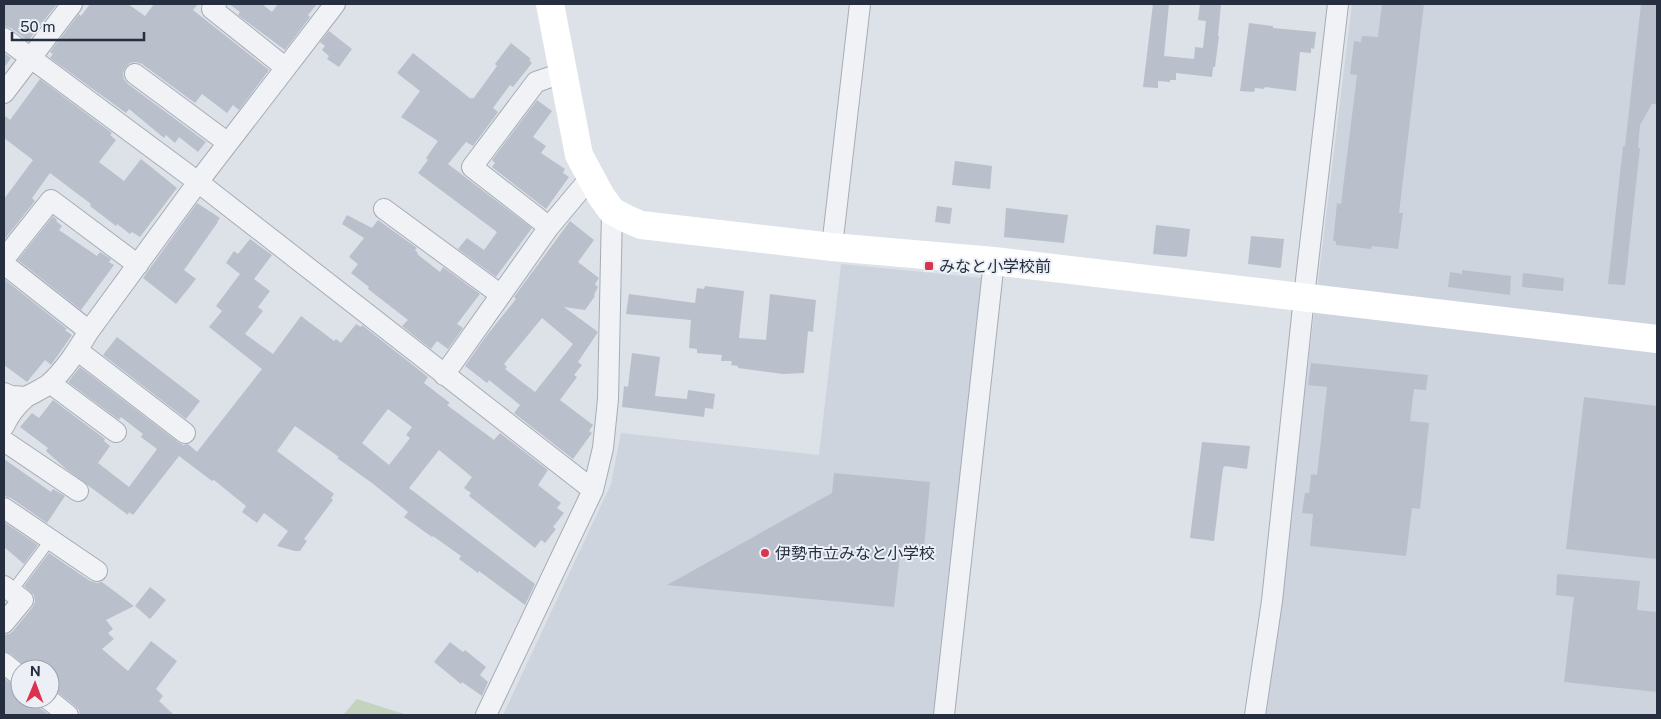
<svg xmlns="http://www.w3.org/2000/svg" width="1661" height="719" viewBox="0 0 1661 719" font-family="'Public Sans','Noto Sans JP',sans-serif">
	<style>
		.built { fill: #ced4de }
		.green { fill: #c3d3bd }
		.building { fill: #b9c0cc; fill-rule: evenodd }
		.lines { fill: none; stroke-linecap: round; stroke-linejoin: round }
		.lane-casing { stroke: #a6acb6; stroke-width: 12 }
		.street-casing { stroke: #a6acb6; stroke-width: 22 }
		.lane { stroke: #f0f2f6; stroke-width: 10 }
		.street { stroke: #f0f2f6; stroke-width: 20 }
		.secondary { stroke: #fff; stroke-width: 28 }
		.poi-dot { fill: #dc334d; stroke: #ecf0f6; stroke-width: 2 }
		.labels { text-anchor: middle; stroke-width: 4; stroke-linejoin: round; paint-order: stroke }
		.poi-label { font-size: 16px; fill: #252f40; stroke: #ecf0f6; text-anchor: start }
	</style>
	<rect width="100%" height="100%" fill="#dde1e8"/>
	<!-- built -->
	<path class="built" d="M1352,4h305v711h-392z
		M841,264l142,14 -40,345 -6,92h-434l108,-231 10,-51 198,22z"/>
	<!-- green -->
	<path class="green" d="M357,699l50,16h-64z"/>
	<!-- building -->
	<path class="building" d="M4,4h53l-29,37 -17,-13 -7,-2z
		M90,4h38l17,12 9,-12h44l-5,6 76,60 -30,40 -6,-5 -6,8 -25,-19 -7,9 -53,-39 -6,-2 -6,1 -4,4 -3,6 1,6 4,5 78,58 -8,10 -19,-15 -4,6 -9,-8 -2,3 -35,-29 -3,4 -76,-55 3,-4 -3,-2 29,-38 2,2z
		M229,4h33l10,8 6,-8h39l-9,11 2,2 -25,33 -47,-35 2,-3z
		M1153,4h16l-5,52 30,3 1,-12 8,1 3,-27 -8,-1 2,-16h21l-3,32h1l-4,31h-2l-1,10 -36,-4v7h-6v2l-12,-1v7l-15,-1z
		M1382,4h42l-25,209h4l-5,36 -26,-3 -1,3 -35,-4v-4h-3l4,-38 4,1 16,-129 -7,-1 4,-33 7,1 1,-6 16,1z
		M1641,4h16v100h-5l-12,21 -2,23h2l-15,137 -17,-1 15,-138h2z
		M1249,23l24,3v2l43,4 -2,17 -3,-1v5l-11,-1 -4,39 -31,-4 -1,2 -9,-1 -1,4 -14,-1z
		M329,31l23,18 -13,18 -12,-8 2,-3 -7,-6 3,-4 -5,-4z
		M511,43l20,16 -2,1 3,3 -19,24 -3,-2 -17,23 5,4 -25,34 -7,-4 -18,22 84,64 -36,49 -38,-28 9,-11 17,12 13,-18 -79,-59 10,-13 -2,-2 12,-17 -37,-24 19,-26 -23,-18 16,-20 58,46 1,-2 1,2 24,-33 -2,-2z
		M4,53l7,5 -7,10z
		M40,79l72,54 -2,2 6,5 -17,22 25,19 17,-22 36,29 -37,49 -8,-5 -2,2 -13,-10 -1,2 -26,-20 1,-2 -41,-31 -18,25 3,3 -31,39v-41l29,-39 -29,-22v-23l6,5z
		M537,100l15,11 -19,26 13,9 -5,7 24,16 -2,4 6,4 -23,32 -54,-42 3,-4 -3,-3z
		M955,161l37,5 -2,23 -38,-4z
		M197,203l23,15 -3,4h1l-34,48 12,9 -20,25 -33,-26z
		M937,206l15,2 -2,16 -15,-2z
		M1006,208l62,7 -4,28 -60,-6z
		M347,215l25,13 6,-8 39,28 -2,2 3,3 -1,1 23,18 3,-5 37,27 -23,30 6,4 -15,21 -11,-8 -6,8 -29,-23 6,-6 -40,-31 1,-2 -18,-14 7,-9 -9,-7 15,-19 -22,-14z
		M53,216l4,4 -1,1 6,5 -3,4 38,26 3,-4 11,7 -2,3 5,3 -33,45 -63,-50z
		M570,221l24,19 -16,22 21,16 -4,6 3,3 -4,8 1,1 -10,14 -21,-3 34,25 -20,30 4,3 -8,10 3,2 -17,23 33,25 -4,6 3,2 -19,26 -59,-46 6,-8 -31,-25 -2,3 -22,-17 22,-31 29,-36 -2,-2zM542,318l31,26 -38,48 -30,-23 2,-2 -3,-3z
		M1156,225l34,4 -3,27 -2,1 -32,-3z
		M1251,236l33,3 -3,28 -1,1 -32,-4z
		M250,239l22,16 -18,24 16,12 -12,16 5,4 -18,23 28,20 28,-38 33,25 2,-2 5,4 15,-19 5,3 1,-2 66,52 -4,6 26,20 -3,2 47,35 6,-7 48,37 -10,15 23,18 -4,5 7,5 -11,14 3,2 -11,14 -4,-3 -6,8 -66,-52 2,-3 -7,-5 8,-11 -33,-27 -30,38 126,96 -10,21 -46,-34 -1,2 -19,-14 2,-3 -28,-20 -1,1 -28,-20 4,-5 -36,-29 -35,-25 2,-1 -44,-31 -18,25 57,43 -3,4 2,2 -29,39 3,2 -7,10h-5l-18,-5 11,-15 -24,-18 -7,10 -15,-11 4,-6 -32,-26 -2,1 -33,-25 -46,59 -4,-3 -1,3 -62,-46 -20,-18 2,-3 -28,-21 12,-14 7,5 14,-18 52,39 -1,2 6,5 -12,17 31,24 28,-38 -16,-12 2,-3 -22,-17 -2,3 -51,-38 12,-15 98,75 5,3 5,-1 9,8 65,-83 -53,-42 13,-16 -6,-5 24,-32 -14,-11 8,-12 4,3zM388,409l24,18 -6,8 4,3 -21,27 -27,-22z
		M1462,270l49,6 -1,19 -62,-8 2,-15 12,2z
		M1523,273l41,5 -1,13 -41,-4z
		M4,279l63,50 -2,1 7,5 -21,30 -6,-5 -18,22 -23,-17z
		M705,286l39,5 -5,47 27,2 4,-46 46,6 -3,32 -5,-1 -4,42 -21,1 -45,-6v-2l-7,-1 1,-4h-11l1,-6 -25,-2v-4l-8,-1 2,-28 -65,-6 3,-20 66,9 2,-15 7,1z
		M117,337l83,64 -14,18 -83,-64z
		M632,353l28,4 -5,39 32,3 1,-9 27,4 -2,15 -8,-1 -1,9 -82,-10 2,-21 4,1z
		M1311,363l117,12 -2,15 -12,-1 -4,32 19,2 -9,86 -8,-1 -6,48 -96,-10 3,-32 -11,-1 3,-20h4l2,-19 6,1 10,-88 -19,-2z
		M1584,397l73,9 -1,153 -90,-10z
		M1202,442l48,4 -3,23 -22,-3 -2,2 -9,73 -24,-3z
		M4,459l47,33 2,-3 12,7 -18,27 -36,-25 -7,-2z
		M834,473l96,9 -6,67 -23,-2 -7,60 -227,-22 165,-92z
		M4,522l34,23 -14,19 -20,-17z
		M49,553l41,28 7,2 5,-1 32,24 -28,14 7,9 -5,4 6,6 -12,10 26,22 23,-30 26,20 -21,28 7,7 -4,5 15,14h-94l-1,-5 -4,-4 -20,-16 -5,-3v-18h-21l-18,-15 -7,-3v-16l5,-1 4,-3 19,-23 3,-6 -1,-7 -10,-9z
		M1557,574l83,7 -3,29 20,2v80l-93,-10 10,-85 -18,-2z
		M150,587l16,13 -16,19 -15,-13z
		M450,642l13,10 2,-2 21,17 -6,8 8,7 -6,14 -20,-14 -1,2 -27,-22z
		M4,678l9,7 7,3v11h16l4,9 9,7h-45z"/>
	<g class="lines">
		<!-- lane casing -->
		<g class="lane-casing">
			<path id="lane" d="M12,591l39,-52"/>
		</g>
		<!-- street casing -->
		<g class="street-casing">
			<path id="street" d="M216,4l-4,5 74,59
				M4,38l194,144 395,308
				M135,74l93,69
				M4,93l68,-89
				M384,209l117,86
				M549,227l-77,-60 64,-85 26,-9
				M832,247l28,-243
				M4,259l47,-59 87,65
				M4,264l85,67
				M77,350l108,83
				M444,375l105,-148 41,-49
				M50,383l66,49
				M4,393l7,3 15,1
				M4,426c5,-11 12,-20 21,-28 7,-5 16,-8 24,-14 16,-14 29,-35 40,-53l109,-149 137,-178
				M4,441l74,50
				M4,508l93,63
				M4,586l19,14 -19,23
				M4,663l16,13
				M48,699l20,16
				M486,715l107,-225 10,-42 5,-49 4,-188
				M944,715l50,-454
				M1255,715l17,-114 32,-304 34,-293"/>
		</g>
		<!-- lane -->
		<use href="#lane" class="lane"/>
		<!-- street -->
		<use href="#street" class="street"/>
		<!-- secondary -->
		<path class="secondary" d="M550,4l29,151 22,41 11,15 15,8 14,6 191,22 162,14 663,78"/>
	</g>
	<!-- markers -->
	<g class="poi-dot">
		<rect x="924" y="261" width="10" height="10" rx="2.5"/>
		<circle cx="765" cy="553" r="5"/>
	</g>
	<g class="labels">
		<!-- poi labels -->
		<g class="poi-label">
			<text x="939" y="272">みなと小学校前</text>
			<text x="775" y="559">伊勢市立みなと小学校</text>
		</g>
	</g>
	<!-- border -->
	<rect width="1661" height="719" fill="none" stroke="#252f40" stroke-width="10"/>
	<!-- north arrow -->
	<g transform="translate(35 684) rotate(1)"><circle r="24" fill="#ecf0f6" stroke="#9ca3ad"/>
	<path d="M0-4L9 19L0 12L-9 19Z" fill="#dc334d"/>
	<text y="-8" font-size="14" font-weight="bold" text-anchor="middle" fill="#252f40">N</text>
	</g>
	<!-- scale -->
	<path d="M12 32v8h132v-8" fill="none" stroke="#252f40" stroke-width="2.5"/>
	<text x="20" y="32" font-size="15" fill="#252f40" stroke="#ecf0f6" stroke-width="4" paint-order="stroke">50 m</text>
</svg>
